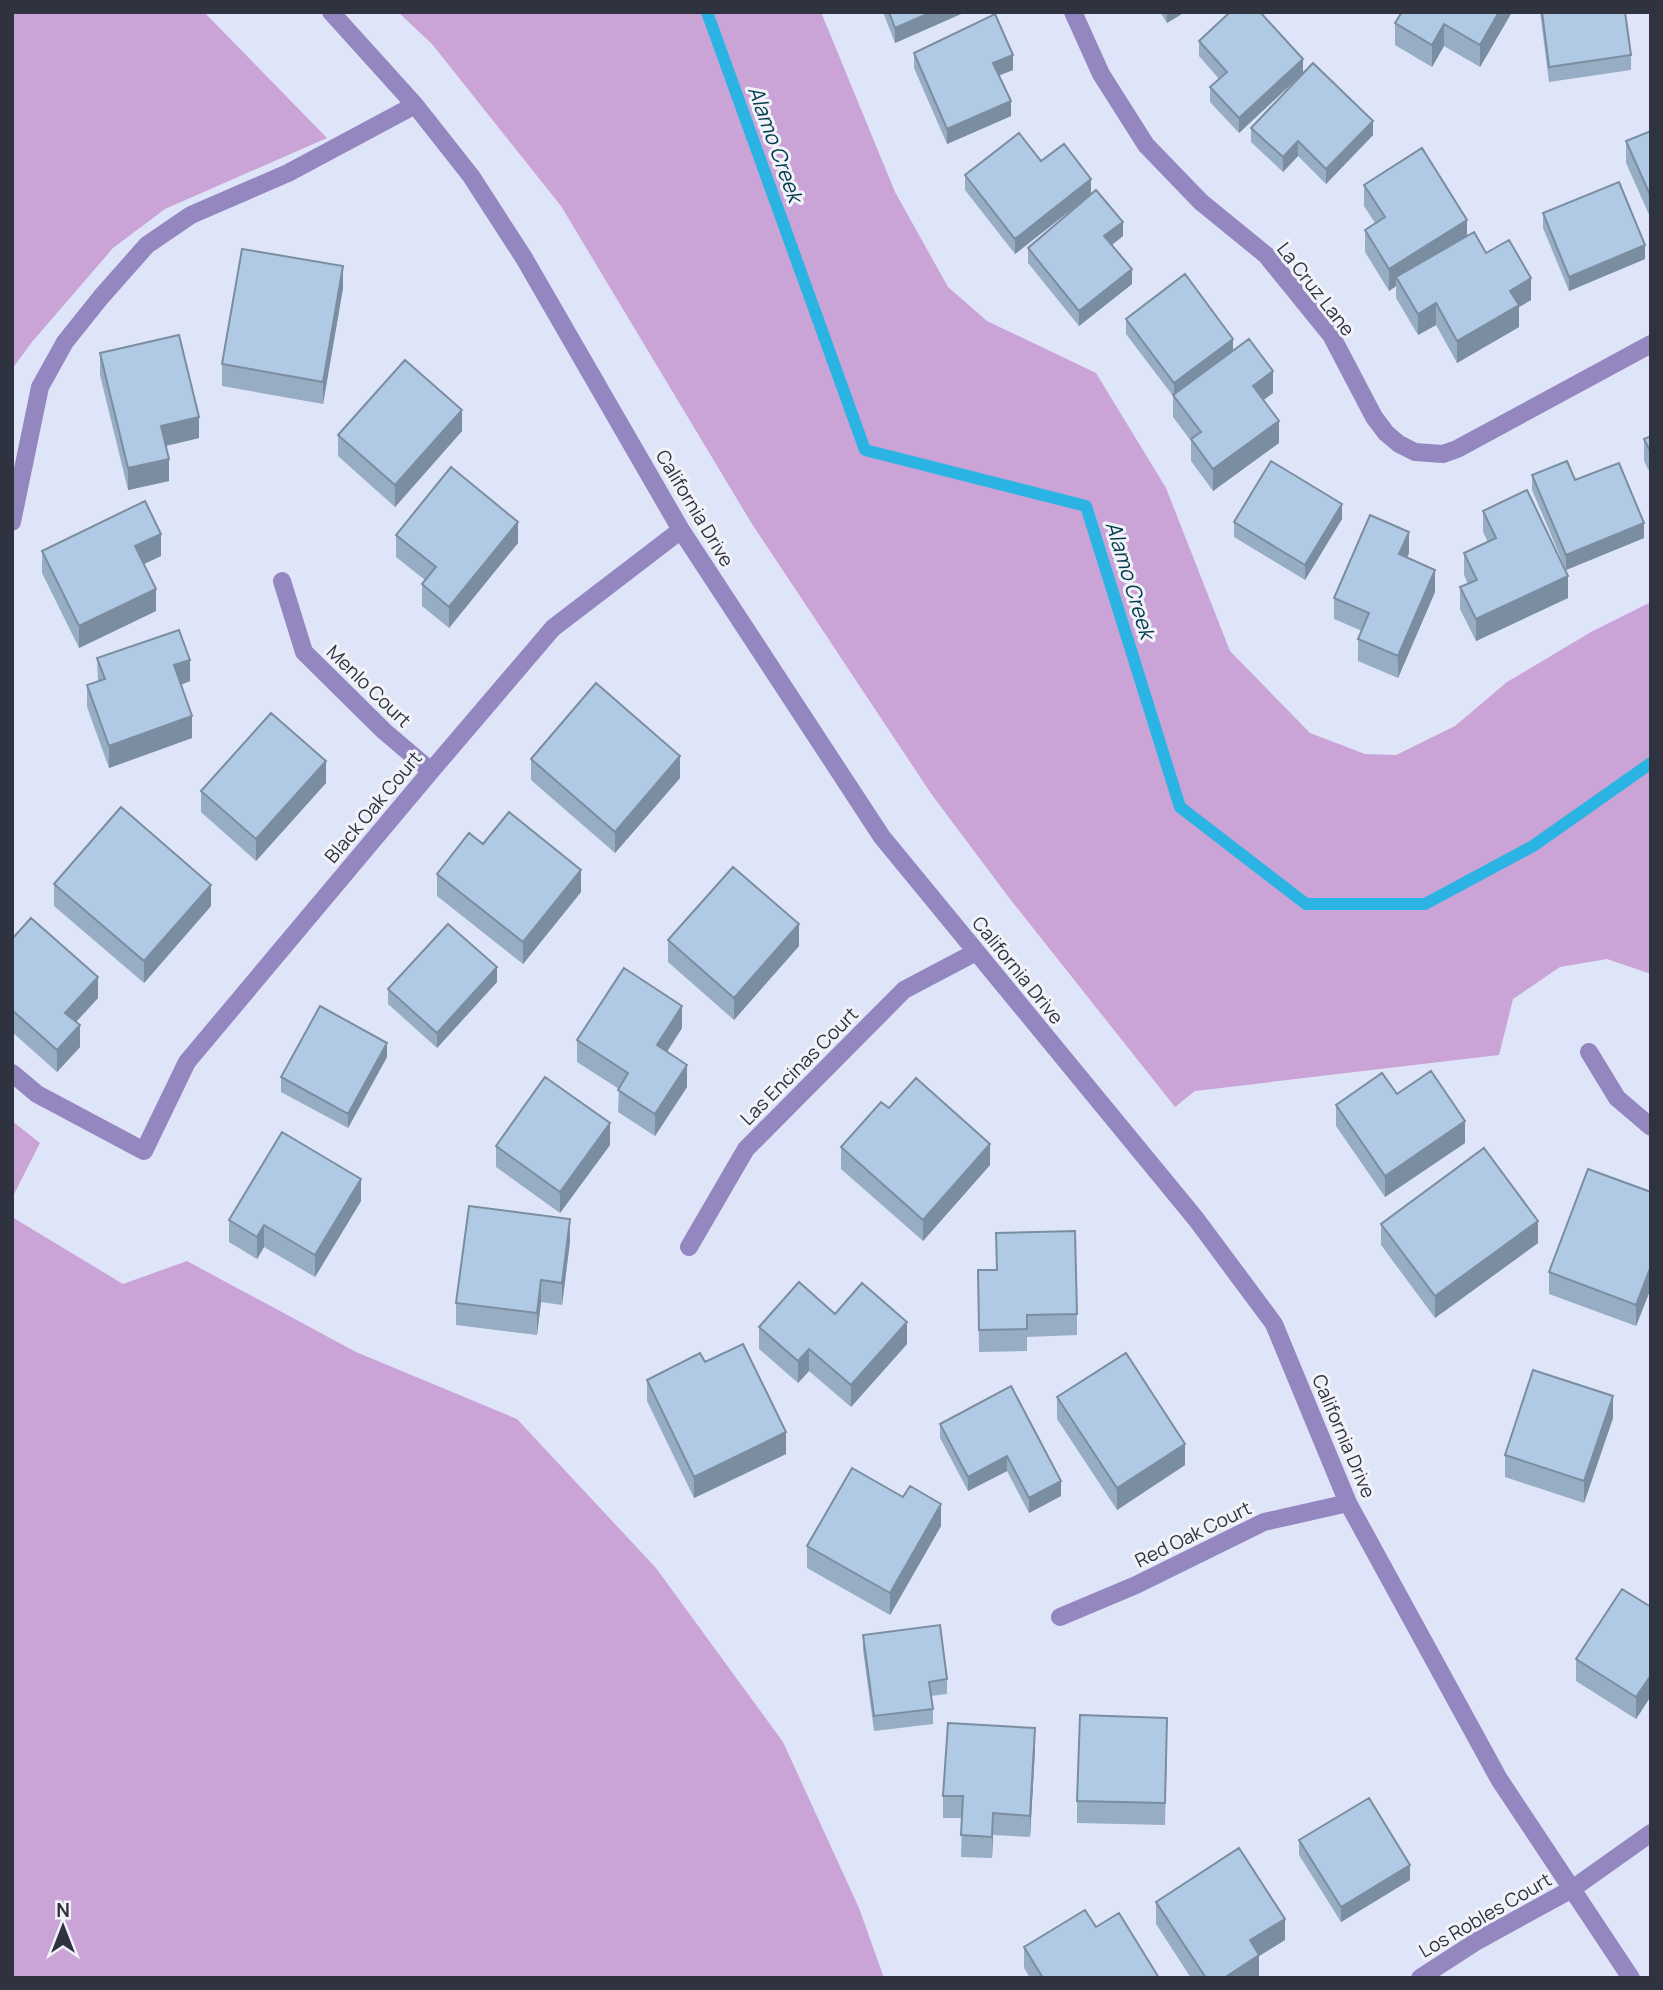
<svg xmlns="http://www.w3.org/2000/svg" width="1663" height="1990" viewBox="0 0 1663 1990" font-family="Manrope,sans-serif">
	<style>
		.green { fill: #caa3d7 }
		.lines { fill: none; stroke-linecap: round; stroke-linejoin: round }
		.stream { stroke: #2bb4e3; stroke-width: 12 }
		.minor { stroke: #9487c0; stroke-width: 18 }
		.wall { fill: #97adc4 }
		.shaded-wall { fill: #7b8da0 }
		.building { fill: #b0c9e4; stroke: #7b8da0; stroke-width: 2 }
		.labels { text-anchor: middle; stroke-width: 6; stroke-linejoin: round; paint-order: stroke }
		.street-label { font-size: 19px; fill: #2f323f; stroke: #f1f3f9 }
		.water-label { font-size: 21px; font-style: italic; fill: #003a4d; stroke: #f1f3f9 }
	</style>
	<rect width="100%" height="100%" fill="#dfe5f9"/>
	<!-- green -->
	<path class="green" d="M12,12h192l123,126 -162,71 -52,39 -81,94 -20,27z
		M398,12h423l74,180 53,95 39,34 109,52 70,115 64,163 80,82 55,21 31,1 59,-29 52,-44 84,-50 60,-30v372l-44,-15 -47,8 -47,32 -14,56 -304,36 -20,16 -165,-208 -78,-104 -180,-271 -191,-318 -129,-162z
		M12,1121l28,22 -28,55z
		M12,1217l111,67 64,-23 169,91 161,67 139,149 127,174 76,166 25,70h-872z"/>
	<g class="lines">
		<!-- stream -->
		<path class="stream" d="M707,12l158,438 221,56 94,301 126,97h119l108,-58 118,-83"/>
		<!-- minor -->
		<path class="minor" d="M331,12l84,93 56,71 53,82 157,272 201,307 314,382 78,105 74,179 151,276 132,199
			M1073,12l28,62 45,71 55,57 65,53 65,80 43,82 12,16 13,11 16,8 28,2 14,-5 194,-105
			M12,522l28,-135 25,-45 36,-45 46,-52 44,-30 97,-42 127,-68
			M282,581l22,71 80,79 47,40
			M1589,1052l28,46 34,29
			M12,1073l25,21 107,57 43,-89 244,-291 122,-143 128,-98
			M689,1247l57,-98 158,-159 72,-38
			M1060,1617l76,-32 128,-63 84,-19
			M1420,1978l57,-37 95,-52 79,-56"/>
	</g>
	<!-- wall -->
	<path class="wall" d="M883,12h78v2l-66,29z
		M1160,12h25l-18,11z
		M1402,12h110l-32,55 -36,-21 -12,21 -37,-22v-22z
		M1540,12h85l6,43v15l-82,12z
		M1199,41l104,32 70,62 -47,49 -28,-28 -15,16 -32,-30v-14l50,-53 -62,58 -29,-31v-15l9,-8 -20,-23z
		M914,53l99,17 -14,5 12,41 -64,28 -33,-76z
		M1651,131v88l-25,-56v-22z
		M1041,161l50,33 32,42 -11,9 20,39 -53,42 -51,-63v-15l63,-54 -76,60 -50,-64v-15z
		M1364,185l103,51 19,17 45,47 -12,7v20l-62,36 -21,-38 -18,10 -22,-37v-12l-7,5 -24,-39v-22l10,-7 -11,-17z
		M1543,213l102,46 -76,32 -26,-63z
		M343,288l-20,116 -101,-18v-22z
		M1126,319l107,31 40,43 -10,7 16,43 -66,48 -22,-30v-20l-18,-24v-21l-47,-62z
		M100,353l99,85 -33,8 3,35 -41,9 -28,-115z
		M462,431l-67,76 -57,-51v-21z
		M1651,436v39l-7,-14v-22z
		M1532,475l43,5 69,58 -78,32 -34,-80z
		M1483,511l85,87 -92,43 -16,-32v-22l8,-3 -4,-9v-22l24,-11 -5,-10z
		M1342,519l-37,61 -71,-43v-15z
		M396,535l122,8 -69,85 -27,-22v-22l3,-4 -29,-23z
		M42,551l119,5 -17,8 12,47 -77,37 -37,-75z
		M1409,553l-2,5 28,34 -37,86 -40,-17v-22l4,-8 -28,-12v-21z
		M97,658l93,23 -9,4 11,53 -83,30 -22,-61v-22l11,-4z
		M531,759l149,19 -65,75 -84,-73z
		M326,783l-70,78 -55,-49v-21z
		M483,844l98,48 -58,72 -86,-68v-22z
		M54,884l157,22 -67,77 -90,-77z
		M12,939l86,59 -22,24 4,25 -23,25 -45,-40z
		M668,940l131,6 -65,74 -66,-58z
		M497,982l-60,66 -49,-44v-15z
		M682,1028l-15,24 20,35 -32,49 -37,-24 1,-23 -42,-27v-22z
		M387,1057l-39,71 -67,-36v-15z
		M1397,1094l68,49 -80,54 -49,-71v-21z
		M889,1108l101,57 -67,76 -82,-72v-22z
		M610,1145l-50,68 -64,-46v-21z
		M1651,1192v96l-15,38 -87,-32v-22z
		M361,1201l-46,76 -51,-30 -7,12 -28,-17v-22z
		M1381,1224l157,19 -103,75 -54,-73z
		M996,1233l81,81v21l-50,2v14l-48,1 -1,-82h18z
		M570,1241l-8,64 -21,-3 -4,33 -81,-10v-22z
		M835,1314l72,30 -56,63 -42,-36 -11,12 -39,-34v-22z
		M705,1362l81,92 -92,44 -47,-97v-21z
		M1057,1397l128,68 -68,45 -60,-91z
		M1613,1418l-29,85 -79,-26v-22z
		M940,1424l121,57v15l-32,17 -22,-42 -39,20 -28,-53z
		M903,1497l38,29 -51,89 -83,-47v-22z
		M1651,1607v89l-15,23 -60,-38v-22z
		M863,1635l84,44v15l-16,2 2,13v15l-59,7 -11,-81z
		M1167,1740l-2,85 -88,-2v-22z
		M1035,1750l-5,87 -37,-2 -1,23 -31,-1 1,-39h-19v-22z
		M1299,1840l111,40 -69,42 -42,-67z
		M1156,1902l129,38 -26,16v21l-1,1h-67l-35,-54z
		M1096,1927l63,51h-129l-6,-10v-21z"/>
	<!-- shaded-wall -->
	<path class="shaded-wall" d="M932,12h29v2l-66,29v-15z
		M1167,12h18l-18,11z
		M1499,12h13l-32,55v-22z
		M1444,24v22l-12,21v-22z
		M1013,55v15l-20,8v-15z
		M1303,59v14l-64,60v-15z
		M1011,101v15l-64,28v-15z
		M1373,121v14l-47,49v-15z
		M1298,141v15l-15,16v-15z
		M1091,179v15l-76,60v-15z
		M1467,220v21l-71,36v9l-7,5v-22z
		M1123,222v14l-19,15v-15z
		M1645,245v14l-76,32v-14z
		M343,266v22l-20,116v-22z
		M1132,269v15l-53,42v-15z
		M1531,278v22l-12,7v20l-62,36v-22l53,-50z
		M1436,303v22l-18,10v-21z
		M1233,339v14l-59,44v-14z
		M1273,371v22l-20,15v-22z
		M462,410v21l-67,76v-22z
		M199,417v21l-38,9v-21z
		M1279,421v22l-66,48v-22z
		M169,459v22l-41,9v-22z
		M1342,504v15l-37,61v-15z
		M518,522v21l-69,85v-21z
		M1644,523v15l-78,32v-15z
		M1409,532v21l-10,23v-22z
		M161,534v22l-26,12v-22z
		M1435,570v22l-37,86v-22z
		M1568,576v22l-92,43v-22z
		M156,589v22l-77,37v-22z
		M190,660v21l-16,6v-22z
		M192,716v22l-83,30v-22z
		M680,756v22l-65,75v-21z
		M326,761v22l-70,78v-22z
		M581,870v22l-58,72v-22z
		M211,885v21l-67,77v-22z
		M799,924v22l-65,74v-22z
		M497,967v15l-60,66v-15z
		M98,977v21l-33,36v-21z
		M682,1006v22l-25,39v-22z
		M80,1025v22l-23,25v-22z
		M387,1043v14l-39,71v-14z
		M687,1065v22l-32,49v-22z
		M1465,1121v22l-80,54v-21z
		M610,1123v22l-50,68v-21z
		M990,1144v21l-67,76v-21z
		M361,1179v22l-46,76v-22z
		M570,1219v22l-8,64v-22z
		M1538,1221v22l-103,75v-22z
		M264,1225v22l-7,12v-22z
		M1651,1266v22l-15,38v-21z
		M541,1280v22l-4,33v-22z
		M907,1322v22l-56,63v-22z
		M809,1349v22l-11,12v-22z
		M1613,1396v22l-29,85v-22z
		M786,1432v22l-92,44v-21z
		M1185,1444v21l-68,45v-22z
		M1007,1456v15l-39,20v-14z
		M1061,1481v15l-32,17v-15z
		M941,1504v22l-51,89v-22z
		M1651,1675v21l-15,23v-22z
		M1035,1728v22l-5,87v-21z
		M993,1813v22l-1,23v-21z
		M1410,1865v15l-69,42v-15z
		M1285,1919v21l-26,16v21l-1,1h-34l26,-38z"/>
	<!-- building -->
	<path class="building" d="M889,12h43l-37,16z
		M1230,12h30l43,47 -64,59 -29,-31 17,-15 -28,-31z
		M1402,12h97l-19,33 -36,-21 -12,21 -37,-22z
		M1542,12h83l6,43 -82,12z
		M995,14l18,41 -20,8 18,38 -64,28 -33,-76z
		M1313,63l60,58 -47,48 -28,-28 -15,16 -32,-29z
		M1651,131v66l-25,-56z
		M1019,133l22,28 23,-17 27,35 -76,60 -50,-64z
		M1422,148l45,72 -78,49 -24,-39 20,-13 -21,-32z
		M1619,182l26,63 -76,32 -26,-64z
		M1096,190l27,32 -19,14 28,33 -53,42 -51,-63z
		M1474,232l12,21 23,-13 22,38 -21,13 9,14 -62,36 -21,-38 -18,11 -22,-37z
		M242,249l101,17 -20,116 -101,-18z
		M1185,274l48,65 -59,44 -48,-64z
		M179,335l20,82 -38,9 8,33 -41,9 -28,-115z
		M1249,339l24,32 -20,15 26,35 -66,48 -22,-30 10,-7 -28,-37z
		M405,360l57,50 -67,75 -57,-50z
		M1651,436v17l-7,-14z
		M1271,461l71,43 -37,61 -71,-43z
		M1567,461l8,19 44,-17 25,60 -78,32 -34,-80z
		M451,467l67,55 -69,85 -27,-23 14,-17 -40,-32z
		M1527,490l41,86 -92,43 -16,-32 17,-7 -13,-27 32,-15 -13,-27z
		M145,501l16,33 -26,12 21,43 -77,37 -37,-75z
		M1370,515l39,17 -10,22 36,16 -37,86 -40,-17 11,-26 -35,-15z
		M179,630l11,30 -16,5 18,51 -83,30 -22,-61 18,-6 -8,-21z
		M596,683l84,73 -65,76 -84,-73z
		M271,713l55,48 -70,78 -55,-48z
		M121,807l90,78 -67,76 -90,-77z
		M509,812l72,58 -58,72 -86,-68 32,-41 14,11z
		M733,867l66,57 -65,74 -66,-58z
		M31,918l67,59 -33,36 15,12 -23,25 -45,-40v-71z
		M448,924l49,43 -60,66 -49,-44z
		M624,968l58,38 -25,39 30,20 -32,49 -37,-24 10,-17 -51,-33z
		M320,1006l67,37 -39,71 -67,-37z
		M1431,1071l34,50 -80,55 -49,-71 46,-32 15,21z
		M545,1077l65,46 -50,69 -64,-46z
		M916,1078l74,66 -67,76 -82,-73 40,-45 8,6z
		M282,1132l79,47 -46,76 -51,-30 -7,12 -28,-17z
		M1484,1148l54,73 -103,75 -54,-72z
		M1588,1169l63,23v74l-15,39 -87,-33z
		M469,1206l101,13 -8,64 -21,-3 -4,33 -81,-10z
		M1075,1231l2,83 -50,1v14l-48,1 -1,-60h19l-1,-37z
		M799,1282l36,32 27,-31 45,39 -56,63 -42,-36 -11,12 -39,-34z
		M743,1344l43,88 -92,45 -47,-97 53,-27 5,9z
		M1126,1353l59,91 -68,44 -60,-91z
		M1533,1370l80,26 -29,85 -79,-26z
		M1011,1386l50,95 -32,17 -22,-42 -39,21 -28,-53z
		M852,1468l51,29 7,-11 31,18 -51,89 -83,-47z
		M1622,1589l29,18v68l-15,22 -60,-38z
		M940,1625l7,54 -18,3 4,27 -59,7 -11,-81z
		M1080,1715l87,3 -2,85 -88,-2z
		M948,1723l87,5 -5,88 -37,-3 -1,24 -31,-2 2,-39h-20z
		M1369,1798l41,67 -69,42 -42,-67z
		M1239,1848l46,71 -35,21 9,15 -35,23h-18l-50,-76z
		M1085,1910l11,17 23,-14 40,65h-116l-19,-31z"/>
	<g class="labels">
		<!-- street labels -->
		<g class="street-label">
			<text transform="translate(1316 289) rotate(52)" y="7">La Cruz Lane</text>
			<text transform="translate(695 508) rotate(59)" y="7">California Drive</text>
			<text transform="translate(369 686) rotate(44)" y="7">Menlo Court</text>
			<text transform="translate(373 807) rotate(-50)" y="7">Black Oak Court</text>
			<text transform="translate(1018 970) rotate(51)" y="7">California Drive</text>
			<text transform="translate(799 1066) rotate(-45)" y="7">Las Encinas Court</text>
			<text transform="translate(1344 1436) rotate(67)" y="7">California Drive</text>
			<text transform="translate(1193 1534) rotate(-26)" y="7">Red Oak Court</text>
			<text transform="translate(1485 1915) rotate(-30)" y="7">Los Robles Court</text>
		</g>
		<!-- water labels -->
		<g class="water-label">
			<text transform="translate(775 144) rotate(70)" y="7">Alamo Creek</text>
			<text transform="translate(1130 580) rotate(73)" y="7">Alamo Creek</text>
		</g>
	</g>
	<!-- border -->
	<rect width="1663" height="1990" fill="none" stroke="#2f323f" stroke-width="28"/>
	<!-- north arrow -->
	<g transform="translate(63 1927)" stroke="#f1f3f9" stroke-width="5" paint-order="stroke">
	<path d="M0-5L12 26L0 18L-12 26Z" fill="#2f323f"/>
	<text y="-10" font-size="19" font-weight="bold" text-anchor="middle" fill="#2f323f">N</text>
	</g>
</svg>
